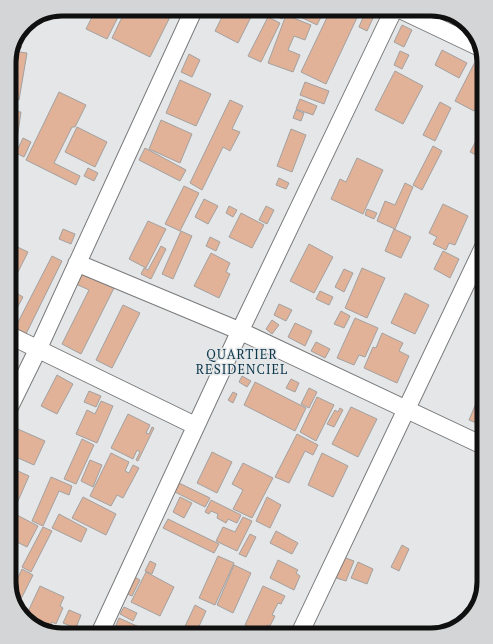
<svg xmlns="http://www.w3.org/2000/svg" width="493" height="644" viewBox="0 0 493 644" font-family="'PT Serif',serif">
	<style>
		.building { fill: #e1b198; stroke: #a3a1a0 }
		.lines { fill: none; stroke-linecap: round; stroke-linejoin: round }
		.minor-casing { stroke: #797a7b; stroke-width: 19 }
		.minor { stroke: #fff; stroke-width: 17 }
		.labels { text-anchor: middle; stroke-width: 3; stroke-linejoin: round; paint-order: stroke }
		.neighbourhood-label { font-size: 13px; letter-spacing: 1px; fill: #0c384e; stroke: #e5e6e7 }
		.rim { fill: none; stroke: #101010; stroke-width: 5 }
	</style>
	<rect width="100%" height="100%" fill="#e5e6e7"/>
	<!-- building -->
	<path class="building" d="M96,9h26l-15,30 -21,-10z
		M126,9h48l-24,48 -38,-19z
		M226,9h29l-17,34 -23,-12z
		M275,9h12l-5,10 -9,-5z
		M292,9h33l-8,16 -27,-13z
		M331,9h30l-35,75 -25,-12z
		M286,15l25,10 -6,15 -11,-4 -6,14 12,5 -7,17 -25,-9z
		M364,15l9,3 -6,13 -8,-4z
		M268,17l12,6 -19,39 -13,-6z
		M402,25l10,5 -8,17 -10,-5z
		M20,37l3,1 -2,10 -6,-1z
		M442,50l25,13 -8,15 -24,-13z
		M13,51l14,2 -8,47 -10,-2v-40z
		M400,51l9,4 -7,14 -8,-4z
		M189,54l11,6 -8,17 -11,-5z
		M478,56l5,3 1,3v31l-10,18 -19,-10z
		M395,71l28,15 -20,38 -28,-14z
		M180,80l31,14 -15,32 -30,-13z
		M305,82l24,9 -5,13 -24,-9z
		M59,92l27,13 -11,22h-3l-18,36 26,13 -4,9 -50,-25z
		M300,99l17,7 -4,9 -17,-6z
		M230,100l13,6 -11,23 8,3 -10,19 -7,-4 -21,43 -12,-7z
		M440,102l11,6 -16,33 -12,-6z
		M296,110l8,3 -3,8 -8,-3z
		M9,111l12,1 -4,27 -8,-1z
		M161,120l31,14 -12,29 -31,-14z
		M484,126v33l-14,-7z
		M77,127l30,15 -12,25 -30,-15z
		M291,129l15,6 -14,37 -15,-6z
		M23,138l8,4 -7,15 -8,-4z
		M433,146l9,5 -20,39 -9,-5z
		M145,148l41,22 -6,11 -41,-21z
		M357,158l26,12 -20,44 -32,-15 9,-20 6,3z
		M88,168l10,5 -4,8 -10,-5z
		M279,178l10,5 -3,6 -10,-4z
		M405,183l8,4 -18,42 -18,-8 8,-20 10,4z
		M184,186l15,7 -19,38 -15,-7z
		M204,199l14,7 -10,18 -13,-7z
		M443,204l25,12 -13,29 -6,-2 -3,7 -13,-6 4,-7 -8,-4z
		M229,206l8,4 -4,7 -7,-4z
		M266,206l8,4 -7,14 -8,-4z
		M367,209l10,4 -3,6 -9,-4z
		M241,213l23,12 -12,23 -23,-11z
		M148,221l18,8 -20,39 -17,-9z
		M63,229l12,5 -4,10 -12,-5z
		M394,229l17,8 -10,21 -16,-7z
		M181,231l11,5 -19,43 -11,-5z
		M210,237l10,5 -4,9 -10,-5z
		M9,243l19,9 -19,38z
		M309,244l24,13 -19,36 -24,-12z
		M161,246l5,3 -15,30 -10,-5 3,-6 4,2z
		M443,251l16,8 -9,19 -16,-9z
		M211,253l19,10 -4,9 4,2 -11,24 -25,-12z
		M52,256l10,5 -36,73 -11,-6z
		M362,268l23,10 -18,40 -22,-10z
		M344,269l9,4 -9,19 -9,-5z
		M82,272l32,16 -33,66 -19,-10 27,-54 -13,-6z
		M11,290l12,7 -13,24h-1v-27z
		M320,291l13,6 -4,8 -13,-6z
		M405,293l24,12 -14,29 -24,-11z
		M279,304l13,6 -6,11 -12,-6z
		M123,305l17,8 -28,55 -16,-8z
		M341,311l9,5 -6,12 -10,-4z
		M355,318l23,10 -13,29 -6,-2 -5,10 -17,-7z
		M272,320l7,5 -7,9 -6,-5z
		M295,323l17,8 -7,15 -17,-9z
		M382,333l21,10 -4,8 10,5 -12,27 -33,-15 9,-21 3,1z
		M316,342l14,7 -5,9 -14,-7z
		M57,375l16,9 -16,30 -16,-8z
		M242,376l9,5 -4,6 -8,-5z
		M291,379l8,4 -4,9 -9,-4z
		M255,382l51,26 -11,23 -51,-26z
		M484,384v42l-15,-6z
		M309,388l8,4 -8,16 -8,-4z
		M89,391l12,5 -5,11 -12,-5z
		M233,392l4,2 -4,9 -5,-3z
		M317,397l17,8 -18,36 -16,-9z
		M101,401l12,5 -16,37 -21,-9 11,-24 8,4z
		M351,407l26,12 -19,38 -26,-13z
		M340,408l3,2 -9,17 -7,-3 8,-14 3,2z
		M128,414l22,11 -4,8 3,1 3,-7 2,1 -16,33 -2,-1 4,-8 -3,-2 -4,9 -22,-11z
		M11,426l34,15 -11,24 -25,-11v-24z
		M297,434l21,11 -5,10 -8,-4 -16,32 -14,-6z
		M82,439l12,6 -18,39 -12,-5z
		M212,452l20,10 -15,31 -20,-10z
		M111,453l18,9 -4,9 4,2 4,-8 6,3 -16,30 -6,-3 -6,11 -21,-10z
		M322,453l26,13 -15,31 -25,-12z
		M90,460l12,5 -9,22 -12,-6z
		M243,463l30,15 -21,40 -19,-9 10,-19 -11,-6z
		M9,467l20,9 -15,34 -5,-2z
		M51,477l21,9 -3,9 -10,-4 -16,35 -11,-5z
		M179,483l31,15 -5,9 -30,-15z
		M83,497l33,17 -10,21 -34,-17z
		M180,497l12,6 -8,15 -11,-6z
		M267,497l14,8 -11,23 -14,-7z
		M211,500l30,15 -4,8 -9,-4 -2,4 -9,-5 1,-4 -7,-3 -2,3 -4,-2z
		M15,514l23,12 -11,21 -18,-9v-19l3,1z
		M59,514l28,15 -6,13 -29,-14z
		M243,517l9,4 -15,30 -21,-10 7,-14 12,5z
		M168,519l51,25 -5,9 -51,-25z
		M43,527l9,4 -21,41 -9,-5z
		M276,531l22,12 -6,11 -22,-11z
		M250,534l6,3 -10,20 -7,-3z
		M402,545l7,4 -10,22 -8,-4z
		M218,556l16,7 -19,42 -16,-7z
		M343,557l11,4 -8,20 -10,-3z
		M278,560l20,10 -2,3 4,3 -6,14 -24,-12z
		M150,561l6,3 -4,10 -7,-3z
		M358,562l15,7 -6,15 -16,-6z
		M234,565l17,8 -18,40 -16,-8z
		M22,569l11,6 -16,32 -5,-17z
		M146,572l28,15 -14,29 -29,-14z
		M133,576l7,4 -8,16 -7,-3z
		M40,586l24,11 -4,9 3,2 -7,16 -4,-2 -4,8 -19,-9 -4,-3z
		M263,586l22,10 -4,8 -3,-1 -6,12 3,1 -5,10 -3,-1 -4,8 -18,-8z
		M195,605l11,6 -11,24h-14z
		M124,607l13,6 -4,8 -13,-7z
		M69,610l12,5 -5,13 -13,-5z
		M119,618l29,13 -2,4h-34z"/>
	<g class="lines">
		<!-- minor casing -->
		<g class="minor-casing">
			<path id="minor" d="M399,9l80,38
				M77,263l163,68 244,115
				M9,335l187,91
				M9,408l29,-59 156,-340
				M99,635l141,-304 154,-322
				M299,635l185,-389"/>
		</g>
		<!-- minor -->
		<use href="#minor" class="minor"/>
	</g>
	<g class="labels">
		<!-- neighbourhood labels -->
		<g class="neighbourhood-label">
			<text x="242" y="359">QUARTIER<tspan x="242" dy="15">RESIDENCIEL</tspan></text>
		</g>
	</g>
	<!-- crop -->
	<path d="M0 0H493V644H0ZM62 16H431A46 46 0 0 1 477 62V582A46 46 0 0 1 431 628H62A46 46 0 0 1 16 582V62A46 46 0 0 1 62 16Z" fill="#d4d5d6" fill-rule="evenodd"/>
	<path class="rim" d="M62 16H431A46 46 0 0 1 477 62V582A46 46 0 0 1 431 628H62A46 46 0 0 1 16 582V62A46 46 0 0 1 62 16Z"/>
</svg>
